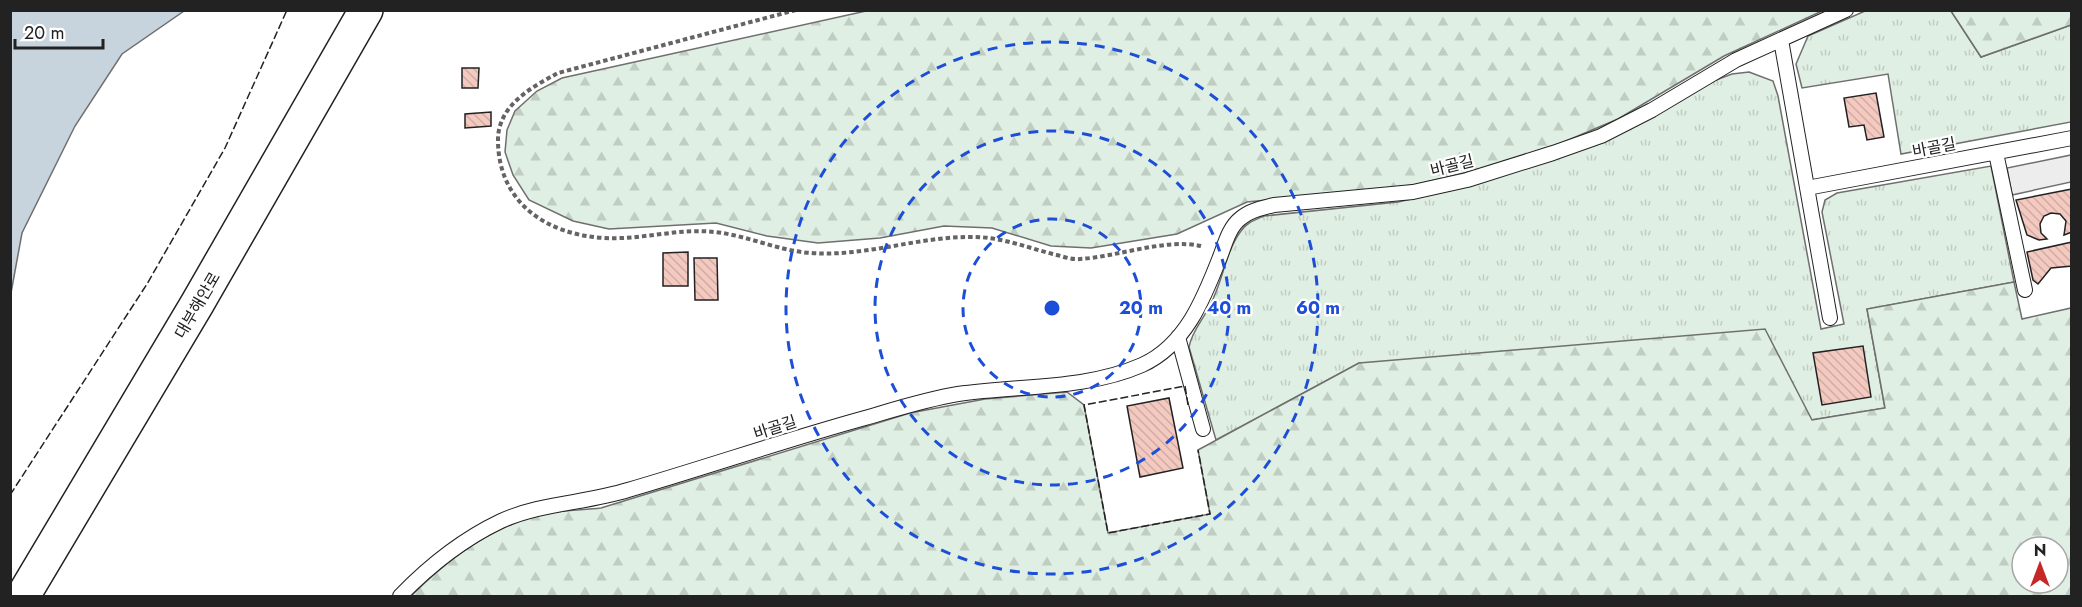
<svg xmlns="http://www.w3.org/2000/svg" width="2082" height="607" viewBox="0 0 2082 607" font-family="Jost,'Noto Sans KR',sans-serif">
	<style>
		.grass { fill: url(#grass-tufts); stroke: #6f6f6f; stroke-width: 1.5 }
		.forest { fill: url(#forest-firs); stroke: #6f6f6f; stroke-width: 1.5; fill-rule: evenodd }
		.parking { fill: #ededed; stroke: #6f6f6f; stroke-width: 1.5 }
		.water { fill: #c7d3dd; stroke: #6f6f6f; stroke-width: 1.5 }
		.building { fill: url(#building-back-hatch); stroke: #222; stroke-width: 1.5 }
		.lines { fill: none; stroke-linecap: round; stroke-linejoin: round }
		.service-casing { stroke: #222; stroke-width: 16 }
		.tertiary-casing { stroke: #222; stroke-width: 36 }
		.path { stroke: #646464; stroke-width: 4; stroke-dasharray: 4.5 3; stroke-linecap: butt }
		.service { stroke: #fff; stroke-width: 14 }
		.tertiary { stroke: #fff; stroke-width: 33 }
		.fence { stroke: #222; stroke-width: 1.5; stroke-dasharray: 8 3; stroke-linecap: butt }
		.ring { fill: none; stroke: #1d4ed8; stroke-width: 3; stroke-dasharray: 10 8 }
		.labels { text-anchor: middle; stroke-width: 4.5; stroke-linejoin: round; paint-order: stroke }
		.street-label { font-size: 16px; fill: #222; stroke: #fff }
		.centre { fill: #1d4ed8; stroke: #fff; stroke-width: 3 }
		.ring-label { font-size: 18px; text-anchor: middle; font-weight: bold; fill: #1d4ed8; stroke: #fff; stroke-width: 4.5; stroke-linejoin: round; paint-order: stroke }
	</style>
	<defs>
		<pattern id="grass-tufts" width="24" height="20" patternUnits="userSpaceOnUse" patternTransform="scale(1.5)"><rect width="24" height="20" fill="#e0efe3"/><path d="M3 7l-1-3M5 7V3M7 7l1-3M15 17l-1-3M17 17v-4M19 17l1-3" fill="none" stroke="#c0cdc2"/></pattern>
		<pattern id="forest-firs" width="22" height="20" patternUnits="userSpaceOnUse" patternTransform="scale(1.5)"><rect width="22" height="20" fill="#e0efe3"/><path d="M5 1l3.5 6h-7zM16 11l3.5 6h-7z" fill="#c0cdc2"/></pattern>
		<pattern id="building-back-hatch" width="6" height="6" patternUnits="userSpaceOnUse" patternTransform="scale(1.5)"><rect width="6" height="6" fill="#f3c9c0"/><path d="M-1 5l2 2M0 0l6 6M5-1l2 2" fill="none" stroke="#d0aca5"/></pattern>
	</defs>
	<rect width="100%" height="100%" fill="#fff"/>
	<!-- grass -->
	<path class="grass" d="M1865,11h86l30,46 90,-32v97l-170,32 -13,-80 -86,14 -6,-24 12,-28z
		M1749,72l24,9 5,15 43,233 23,-5 -22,-112 3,-12 12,-7 154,-27 23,116 -147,27 18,99 -74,12 -452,-57 -143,77 -27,-93c3,-16 14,-27 21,-42 13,-23 15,-53 31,-74 6,-9 14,-11 23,-15l134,-14 79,-18 133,-45 98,-56 24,-9z"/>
	<!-- forest -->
	<path class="forest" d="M866,11h956l-98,45 -106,63 -59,25 -78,25 -67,16 -167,17 -70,32 -86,14 -40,-2 -59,-18 -48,-2 -64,12 -62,5 -51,-7 -51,-13 -107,6 -36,-8 -44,-21 -16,-25 -8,-23 2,-22 8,-19 22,-20 25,-13z
		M1951,11h120v14l-90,32z
		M2014,282l8,37 49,-11v288h-1660c37,-37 84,-73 138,-83 17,-3 35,-3 52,-5l309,-95 75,-14 82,-7 17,13 24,128 102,-19 -12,-64 161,-87 406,-34 47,91 73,-12 -18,-99zM2022,547h36v36h-36z"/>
	<!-- parking -->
	<path class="parking" d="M2071,155v27l-59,13 -5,-27z"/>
	<!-- water -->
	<path class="water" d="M11,10l173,1 -62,43 -47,72 -53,107 -11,60z"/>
	<!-- building -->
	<path class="building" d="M462,68h17l-1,20h-16z
		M1876,93l8,44 -17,3 -3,-15 -15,2 -5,-29z
		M491,112v14l-26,2v-14z
		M2072,189v43l-8,3 2,-14 -6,-7 -9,-1 -7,3 -4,8 1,9 6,6 -8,1 -12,-5 -11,-35z
		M2072,242v24l-21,2 -13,16 -5,-4 -6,-28z
		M688,252v34h-25v-33z
		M694,258h23l1,42h-23z
		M1863,346l8,51 -49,8 -9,-52z
		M1169,398l14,70 -43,9 -13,-71z"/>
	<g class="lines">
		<!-- service casing -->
		<g class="service-casing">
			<path id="service" d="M1781,40l49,278
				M1996,153l29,137
				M1807,188l265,-50
				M1178,337l25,92
				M400,596c30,-31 61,-56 101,-75 39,-18 86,-18 127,-31 79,-23 157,-50 237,-72 31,-9 62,-19 93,-24 61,-9 127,-4 184,-29 44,-20 62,-67 78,-108 5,-13 9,-30 21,-39 9,-8 22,-10 33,-13l139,-13 54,-12 86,-27 48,-17 51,-26 84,-50 110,-50"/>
		</g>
		<!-- tertiary casing -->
		<g class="tertiary-casing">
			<path id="tertiary" d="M23,596l174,-292 169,-294"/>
		</g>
		<!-- path -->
		<path class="path" d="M796,10l-238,63c-26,14 -60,32 -60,67 0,62 48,95 107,98 36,2 73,-10 109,-6 33,3 64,19 97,21 54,4 105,-16 158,-16 30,-1 56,10 84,17 9,2 18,6 27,5 36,-2 86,-21 121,-13"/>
		<!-- service -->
		<use href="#service" class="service"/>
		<!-- tertiary -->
		<use href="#tertiary" class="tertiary"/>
		<!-- fence -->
		<path class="fence" d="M1188,405l-3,-19 -101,19 24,128 102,-19 -12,-64
			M10,495l137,-211 78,-136 62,-138"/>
	</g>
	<!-- distance rings -->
	<g class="ring">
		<circle cx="1052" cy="308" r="89"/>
		<circle cx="1052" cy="308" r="177"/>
		<circle cx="1052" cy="308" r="266"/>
	</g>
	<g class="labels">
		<!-- street labels -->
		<g class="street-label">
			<text transform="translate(1934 147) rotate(-11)" y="6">바골길</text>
			<text transform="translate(1452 165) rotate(-14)" y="6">바골길</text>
			<text transform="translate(197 305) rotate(-60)" y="6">대부해안로</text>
			<text transform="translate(775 427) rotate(-18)" y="6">바골길</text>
		</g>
	</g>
	<circle cx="1052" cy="308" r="9" class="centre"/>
	<g class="ring-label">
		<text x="1141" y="314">20 m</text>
		<text x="1229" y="314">40 m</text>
		<text x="1318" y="314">60 m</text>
	</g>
	<!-- border -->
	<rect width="2082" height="607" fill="none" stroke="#222222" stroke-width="24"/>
	<!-- north arrow -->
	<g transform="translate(2040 565)"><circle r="28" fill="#ffffff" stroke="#a7a7a7" stroke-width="1.5"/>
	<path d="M0-4.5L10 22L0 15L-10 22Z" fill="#c62828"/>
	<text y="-9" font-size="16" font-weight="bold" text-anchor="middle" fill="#222222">N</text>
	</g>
	<!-- scale -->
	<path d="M15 39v9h88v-9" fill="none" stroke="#222222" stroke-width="3"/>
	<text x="24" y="39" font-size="18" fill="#222222" stroke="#ffffff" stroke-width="4.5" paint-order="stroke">20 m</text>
</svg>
